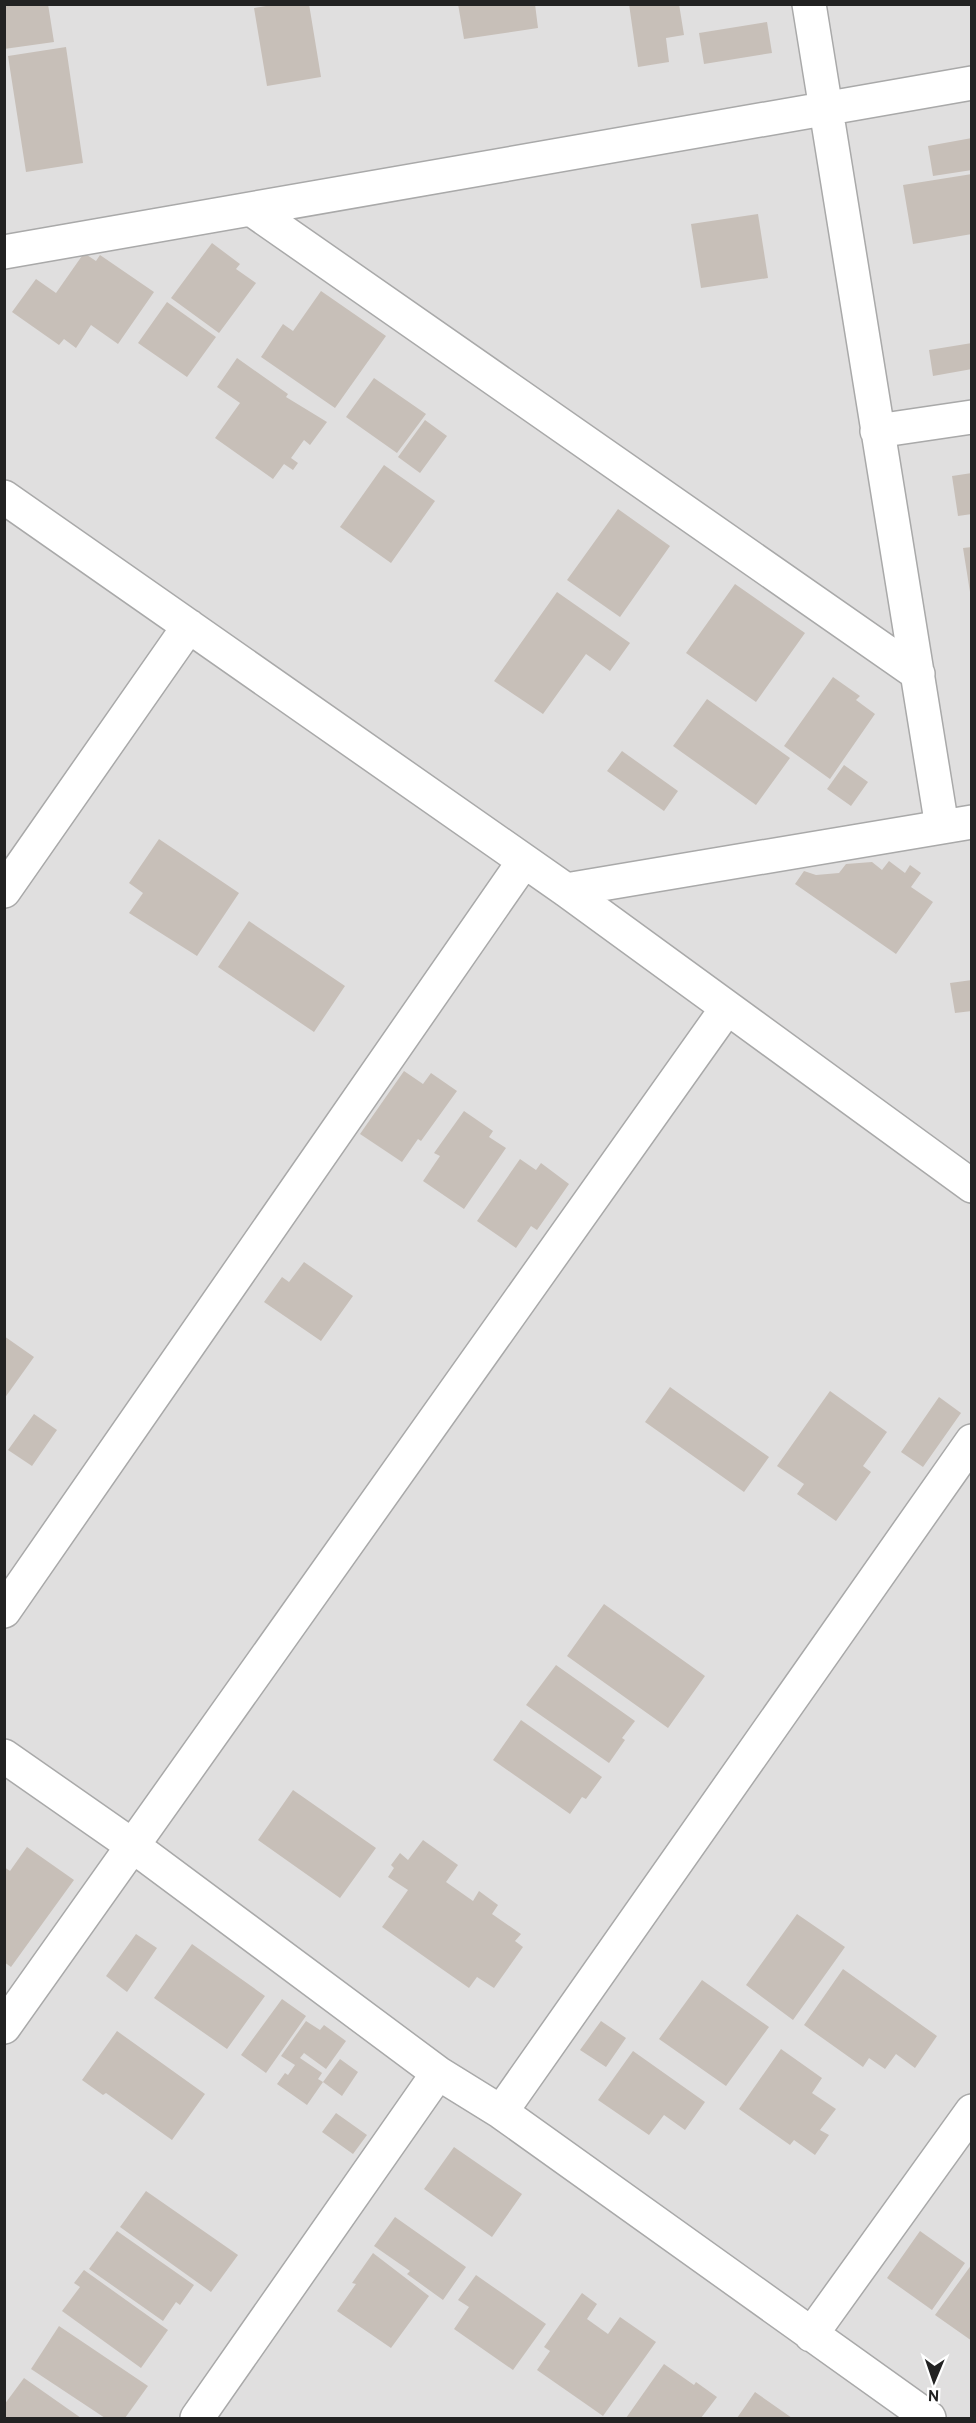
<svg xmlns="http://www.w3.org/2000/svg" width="976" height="2423" viewBox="0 0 976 2423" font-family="Overpass,sans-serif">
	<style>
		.residential { fill: #e0dfdf }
		.building { fill: #c7bfb8 }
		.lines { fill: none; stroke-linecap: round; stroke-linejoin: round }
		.minor-casing { stroke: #a9a9a9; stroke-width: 36 }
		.minor { stroke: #fff; stroke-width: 33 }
	</style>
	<rect width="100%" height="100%" fill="#f2efe9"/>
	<!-- residential -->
	<path class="residential" d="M5,5h966v2413h-966z"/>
	<!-- building -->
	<path class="building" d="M4,4h44l6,38 -50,7z
		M278,4h31l12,73 -54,9 -13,-78z
		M458,4h77l3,24 -74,11z
		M629,4h50l5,31 -18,3 3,24 -31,5z
		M767,22l5,31 -68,11 -5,-31z
		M66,47l17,116 -57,9 -18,-116z
		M972,138v32l-39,6 -5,-30z
		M972,174v60l-59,10 -10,-59z
		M758,214l10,64 -67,10 -10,-64z
		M212,243l28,21 -4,5 20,14 -37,50 -48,-35z
		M84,253l12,8 4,-6 54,37 -36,52 -27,-19 -15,23 -12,-9 -5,6 -47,-33 24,-33 20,14z
		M321,291l65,45 -51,72 -74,-51 22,-33 10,7z
		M167,302l49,35 -29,40 -49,-34z
		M972,343v26l-39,7 -4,-26z
		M237,358l51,36 -2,3 41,25 -17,23 -6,-5 -13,18 7,5 -5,7 -9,-6 -11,15 -58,-41 25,-35 -23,-16z
		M374,378l52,36 -29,39 -51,-36z
		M425,420l22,16 -27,37 -22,-16z
		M384,465l51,36 -44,62 -51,-36z
		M972,473v41l-14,2 -6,-40z
		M618,509l52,37 -50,71 -53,-37z
		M972,547v44l-2,1 -7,-44z
		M735,584l70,49 -49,69 -70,-49z
		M557,592l73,51 -20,28 -24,-17 -43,60 -49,-33z
		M833,677l27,19 -4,4 19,14 -45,65 -46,-33z
		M707,699l83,59 -34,47 -83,-59z
		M622,751l56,40 -14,20 -57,-40z
		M844,765l24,17 -17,24 -24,-17z
		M159,839l80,54 -42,63 -68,-43 14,-20 -14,-10z
		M889,861l16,12 5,-8 11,8 -10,14 22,15 -37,52 -101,-70 9,-13 12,4 23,-2 7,-9 26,-2 10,8z
		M249,921l96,65 -31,46 -96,-65z
		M972,980v31l-17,2 -5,-30z
		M404,1071l19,13 8,-11 26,18 -36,50 -3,-2 -16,23 -42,-28z
		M464,1111l29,20 -4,6 17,11 -42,61 -41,-28 17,-25 -6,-3z
		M520,1159l16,11 5,-7 28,21 -32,46 -6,-4 -15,22 -39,-27z
		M304,1262l49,34 -32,45 -57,-39 18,-25 7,5z
		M4,1336l30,21 -30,42z
		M670,1387l99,70 -25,35 -99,-70z
		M830,1391l57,41 -24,34 8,6 -35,49 -39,-27 7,-10 -27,-18z
		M939,1397l22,16 -38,54 -22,-15z
		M34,1414l23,16 -25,36 -24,-16z
		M604,1604l101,72 -37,52 -101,-72z
		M556,1665l79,56 -13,17 3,2 -16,23 -83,-58z
		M521,1720l81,57 -16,22 -4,-2 -12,17 -77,-54z
		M293,1790l83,58 -36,50 -82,-58z
		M423,1840l35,25 -12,17 27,19 6,-10 19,14 -6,9 29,20 -6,7 8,6 -29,41 -17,-11 -8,11 -87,-61 26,-37 -20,-13 6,-9 -3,-3 9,-12 8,7z
		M27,1847l47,33 -63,87 -7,-5v-95l6,4z
		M797,1914l48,33 -52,73 -47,-35z
		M136,1934l21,14 -30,44 -21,-16z
		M192,1944l73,52 -38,53 -73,-51z
		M843,1969l94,67 -22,32 -19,-14 -11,15 -16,-11 -6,9 -59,-42z
		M702,1980l67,47 -43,59 -67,-47z
		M282,1999l24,17 -40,57 -25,-18z
		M306,2021l14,9 4,-5 22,16 -20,28 -22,-16 -4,5 22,15 -4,6 5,3 -16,23 -30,-21 8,-11 3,2 7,-10 -14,-9z
		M601,2021l25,17 -20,29 -26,-17z
		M117,2031l88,63 -33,46 -66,-47 -3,2 -21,-15z
		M781,2049l41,29 -10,15 24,16 -16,21 9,5 -14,20 -21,-15 -4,5 -51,-36z
		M633,2051l72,51 -20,28 -21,-15 -15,20 -51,-35z
		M340,2059l18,13 -16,24 -19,-14z
		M336,2113l31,22 -14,19 -31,-22z
		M454,2147l68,47 -30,43 -68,-48z
		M146,2191l92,64 -27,37 -91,-65z
		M395,2217l71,50 -23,33 -36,-26 3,-3 -36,-25z
		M117,2231l77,54 -14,20 -4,-3 -13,19 -74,-52z
		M920,2231l45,32 -33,47 -45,-32z
		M373,2253l56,43 -38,52 -54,-37 19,-27 -4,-1z
		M972,2264v77l-37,-26z
		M84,2270l84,60 -27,38 -79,-57 18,-24 -6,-4z
		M476,2275l70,49 -33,46 -59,-41 15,-22 -11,-7z
		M582,2293l15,11 -10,15 21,15 12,-17 36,25 -53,74 -66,-46 13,-19 -6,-4z
		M59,2326l89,60 -23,32h-20l-74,-49z
		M664,2364l30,21 2,-3 21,15 -16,21h-75z
		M24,2378l57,40h-77v-13z
		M755,2392l37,26h-55z"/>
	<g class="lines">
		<!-- minor casing -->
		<g class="minor-casing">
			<path id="minor" d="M809,4l133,823
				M251,209l667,465
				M4,252l968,-169
				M877,431l95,-14
				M4,497l562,393 406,296
				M566,890l406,-68
				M4,891l185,-265
				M4,1611l520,-750
				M4,1756l129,90 305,227 63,39 428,306
				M4,2027l723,-1019
				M501,2112l471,-671
				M811,2335l161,-224
				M197,2418l241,-345"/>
		</g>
		<!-- minor -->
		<use href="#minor" class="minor"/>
	</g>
	<!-- border -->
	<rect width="976" height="2423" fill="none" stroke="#222222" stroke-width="12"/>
	<!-- north arrow -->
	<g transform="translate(934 2381) rotate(182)" stroke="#ffffff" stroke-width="4.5" paint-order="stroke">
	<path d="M0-4.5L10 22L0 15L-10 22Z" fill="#222222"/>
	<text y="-9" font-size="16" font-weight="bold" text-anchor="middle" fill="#222222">N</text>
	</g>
</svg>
